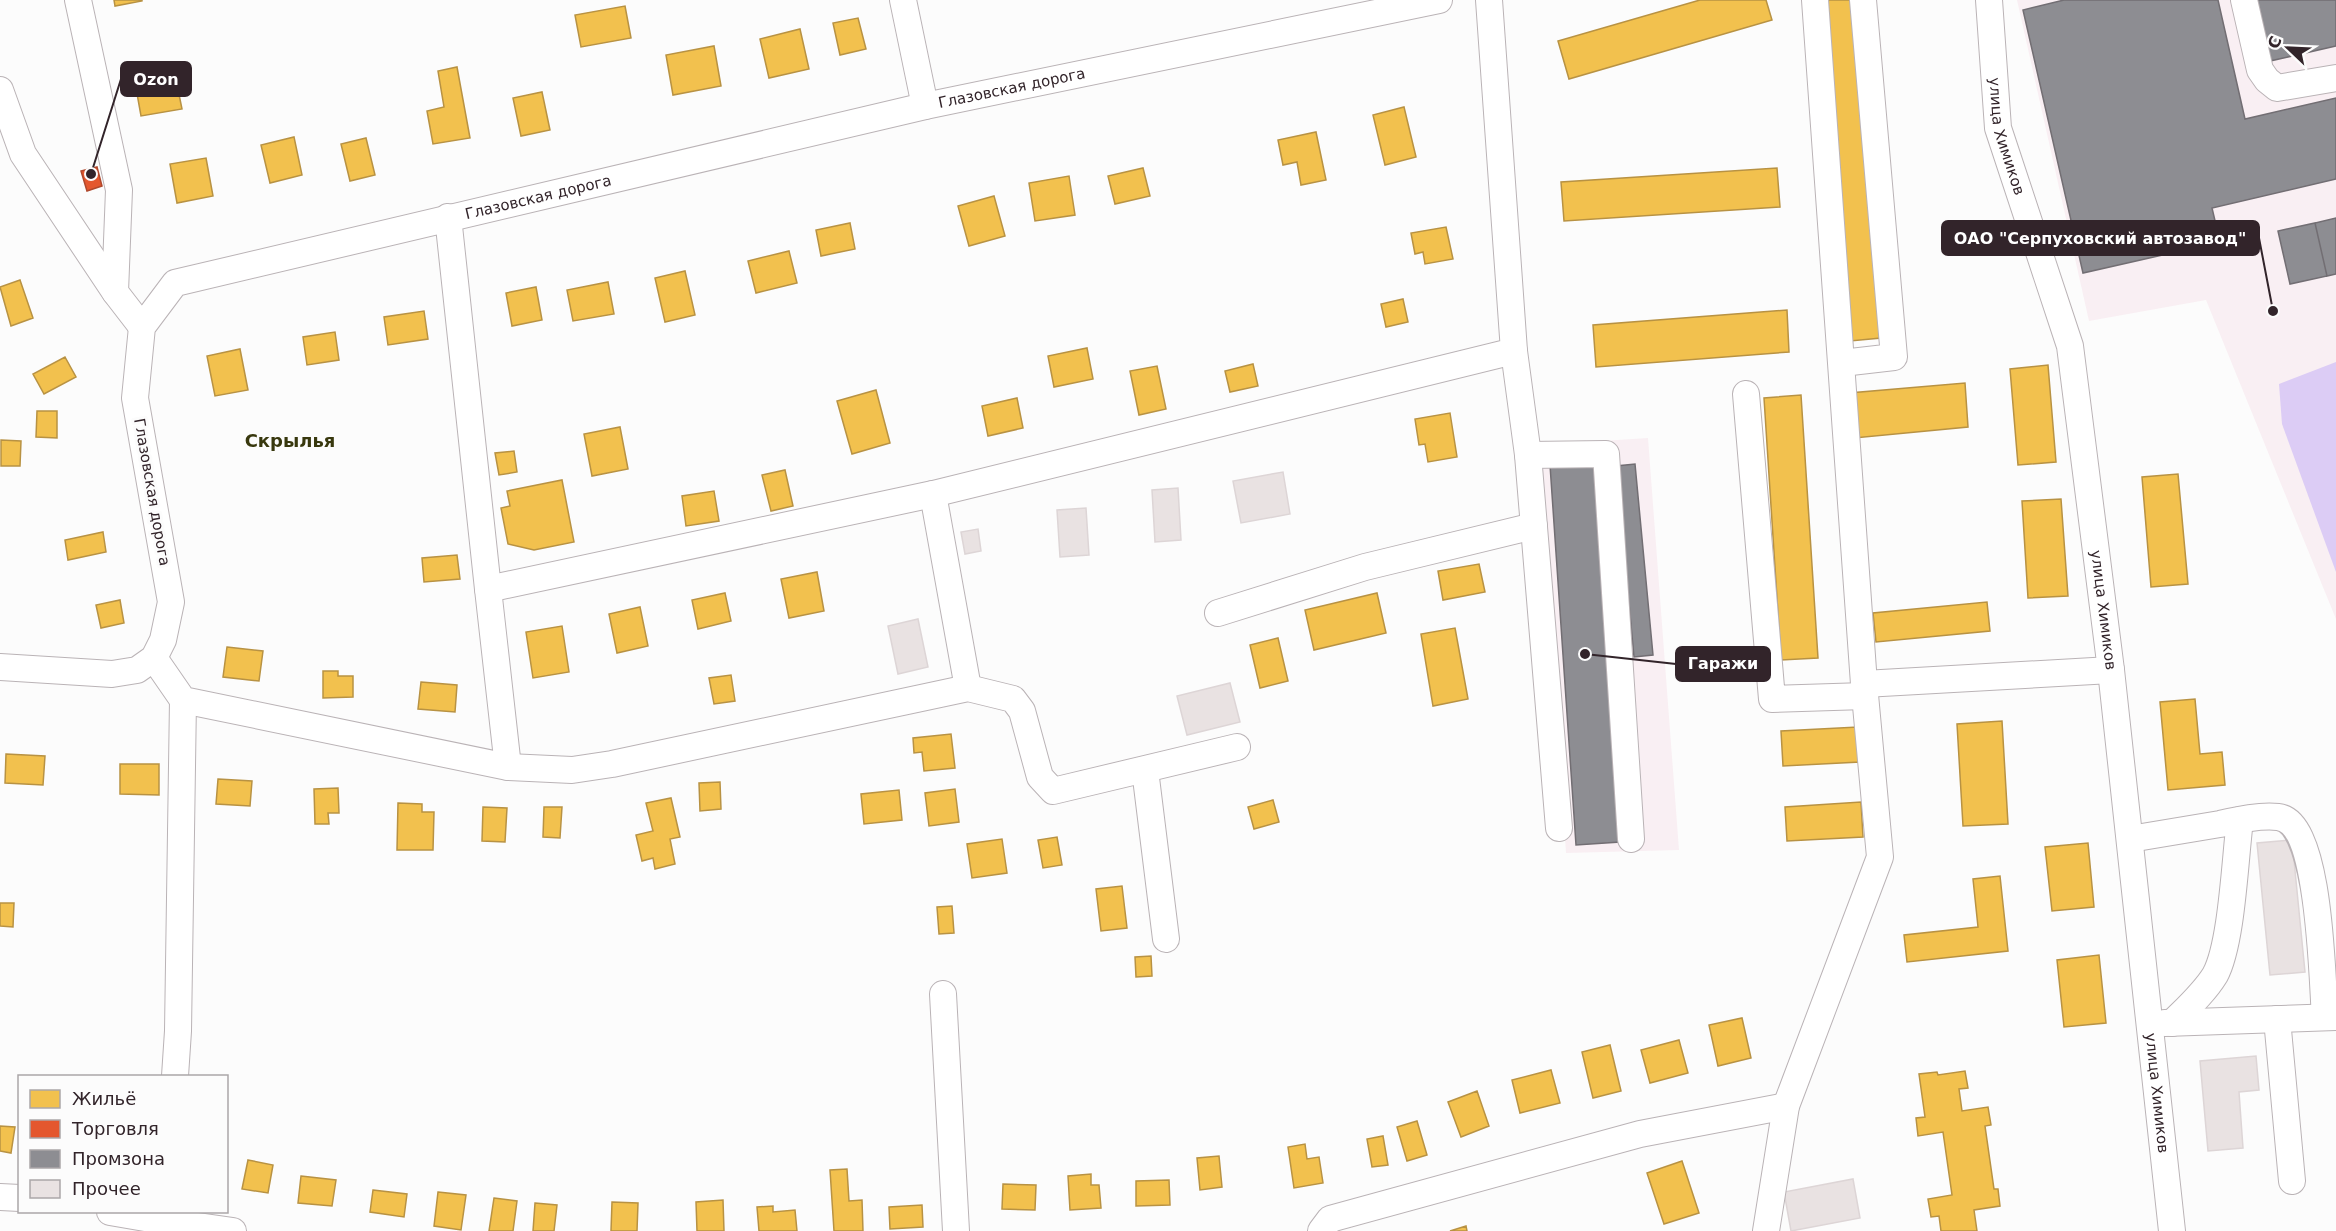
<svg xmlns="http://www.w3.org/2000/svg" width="2336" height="1231" viewBox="0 0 2336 1231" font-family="'DejaVu Sans',sans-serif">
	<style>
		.built { fill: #f9eff3 }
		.water { fill: #dcccf5 }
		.homes { fill: #f2c14e; stroke: #b89243; stroke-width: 1.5 }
		.shops { fill: #e4572e; stroke: #af482d; stroke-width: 1.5 }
		.industry { fill: #8d8d92; stroke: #726e73; stroke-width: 1.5 }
		.building { fill: #e9e2e2; stroke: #ddd5d6; stroke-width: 1.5 }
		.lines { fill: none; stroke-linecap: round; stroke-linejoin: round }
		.minor-casing { stroke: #bab3b6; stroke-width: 28 }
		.minor { stroke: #fff; stroke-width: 26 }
		.labels { text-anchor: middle; stroke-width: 6; stroke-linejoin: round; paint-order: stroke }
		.street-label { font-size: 15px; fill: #32242a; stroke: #fcfcfc }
		.quarter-label { font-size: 18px; font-weight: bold; fill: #38380e; stroke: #fcfcfc }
		.leader { fill: none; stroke: #32242a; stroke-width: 2 }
		.callout-dot { fill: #32242a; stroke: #fcfcfc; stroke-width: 2 }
		.callout { fill: #32242a; stroke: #32242a; stroke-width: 2 }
		.callout-label { font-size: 16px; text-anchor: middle; font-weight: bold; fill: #fff }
	</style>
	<rect width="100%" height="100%" fill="#fcfcfc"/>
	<!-- built -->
	<path class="built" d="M2017,0h319v619l-130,-319 -117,21z
		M1648,438l31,412 -113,3 -26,-408z"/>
	<!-- water -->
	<path class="water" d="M2336,362v210l-54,-148 -3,-40z"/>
	<!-- homes -->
	<path class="homes" d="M114,0h28v1l-27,5z
		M1700,0h66l6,20 -203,59 -11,-38z
		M1825,0h32l24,338 -31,3z
		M625,6l6,32 -50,9 -6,-32z
		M858,18l8,31 -26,6 -7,-32z
		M800,29l9,40 -40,9 -9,-39z
		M714,46l7,40 -48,9 -7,-40z
		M457,67l13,71 -37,6 -6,-33 17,-4 -6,-36z
		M176,80l6,29 -41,7 -5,-28z
		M542,92l8,38 -29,6 -8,-38z
		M1404,107l12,50 -31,8 -12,-50z
		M1316,132l10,48 -25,5 -4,-23 -14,3 -5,-25z
		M294,137l8,38 -32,8 -9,-38z
		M366,138l9,37 -25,6 -9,-37z
		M206,158l7,38 -36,7 -7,-39z
		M1143,168l7,28 -35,8 -7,-28z
		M1777,168l3,39 -216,14 -3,-39z
		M1069,176l6,39 -40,6 -6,-38z
		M994,196l11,40 -36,10 -11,-40z
		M850,223l5,26 -34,7 -5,-26z
		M1446,227l7,32 -28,5 -2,-12 -8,2 -4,-21z
		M789,251l8,32 -41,10 -8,-32z
		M685,271l10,44 -30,7 -10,-44z
		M20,280l13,38 -22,8 -11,-39z
		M608,282l6,32 -41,7 -6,-31z
		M536,287l6,33 -30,6 -6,-33z
		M1403,299l5,23 -22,5 -5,-23z
		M1787,310l2,42 -193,15 -3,-42z
		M424,311l4,28 -40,6 -4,-28z
		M335,332l4,28 -32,5 -4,-28z
		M1087,348l6,31 -39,8 -6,-31z
		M240,349l8,41 -33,6 -8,-40z
		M65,357l11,20 -32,17 -11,-20z
		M1253,364l5,22 -28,6 -5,-21z
		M2048,365l8,97 -38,3 -8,-96z
		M1157,366l9,43 -27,6 -9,-44z
		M1965,383l3,44 -114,11 -5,-45z
		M876,390l14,53 -38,11 -15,-53z
		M1801,395l17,263 -37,2 -17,-262z
		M1017,398l6,30 -35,8 -6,-30z
		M37,411h20v27l-21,-1z
		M1450,413l7,44 -29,5 -3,-18 -6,1 -4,-26z
		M620,427l8,42 -36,7 -8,-42z
		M1,440l20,1 -1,25h-19z
		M514,451l3,21 -18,3 -4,-22z
		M785,470l8,36 -22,5 -9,-36z
		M2178,474l10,110 -37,3 -9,-110z
		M562,480l12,62 -40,8 -26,-6 -7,-36 9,-2 -3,-15z
		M714,491l5,30 -33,5 -4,-30z
		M2061,499l7,97 -40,2 -6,-97z
		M103,532l3,20 -38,8 -3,-20z
		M457,555l3,24 -36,3 -2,-24z
		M1479,564l6,28 -42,8 -5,-29z
		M817,572l7,39 -35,7 -8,-39z
		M725,593l6,28 -33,8 -6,-29z
		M1377,593l9,40 -72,17 -9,-40z
		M120,600l4,23 -23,5 -5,-23z
		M1987,602l3,29 -114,11 -3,-29z
		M640,607l8,39 -31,7 -8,-39z
		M562,626l7,46 -36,6 -7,-46z
		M1455,628l13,71 -35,7 -12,-72z
		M1278,638l10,43 -28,7 -10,-43z
		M227,647l36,4 -4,30 -36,-4z
		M323,671h15v5h15v21l-30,1z
		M731,675l4,26 -21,3 -5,-26z
		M421,682l36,3 -2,27 -37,-3z
		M2195,699l5,55 22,-2 3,33 -57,5 -8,-88z
		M2002,721l6,103 -45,2 -6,-102z
		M1858,727l2,35 -77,4 -2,-35z
		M951,734l4,34 -31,3 -2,-19 -8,1 -1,-15z
		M6,754l39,2 -2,29 -38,-2z
		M120,764h39v31l-39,-1z
		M218,779l34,2 -2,25 -34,-2z
		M720,782l1,27 -21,2 -1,-28z
		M338,788l1,25h-11l1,11h-14l-1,-35z
		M955,789l4,33 -30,4 -4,-33z
		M899,790l3,30 -38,4 -3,-30z
		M671,798l9,39 -10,2 5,25 -20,5 -2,-11 -11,3 -6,-26 17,-4 -7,-28z
		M1273,800l6,22 -25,7 -6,-22z
		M1861,802l2,35 -76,4 -2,-34z
		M398,803l24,1v8h12l-1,38h-36z
		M483,807l24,1 -2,34 -23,-1z
		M544,807h18l-2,31 -17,-1z
		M1057,837l5,28 -19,3 -5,-28z
		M1002,839l5,34 -35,5 -5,-34z
		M2088,843l6,64 -42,4 -7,-64z
		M2000,876l8,75 -101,11 -3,-27 74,-8 -5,-48z
		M1122,886l5,42 -26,3 -5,-42z
		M0,903h14l-1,24 -13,-1z
		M952,906l2,27 -15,1 -2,-27z
		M2099,955l7,68 -42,4 -7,-67z
		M1151,956l1,20 -16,1 -1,-20z
		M1742,1018l9,40 -33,8 -9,-41z
		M1679,1040l9,33 -38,10 -9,-33z
		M1610,1045l11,46 -28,7 -11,-46z
		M1551,1070l9,33 -40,10 -8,-33z
		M1965,1071l3,17 -9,1 3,22 26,-4 3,18 -6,1 9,63h4l2,17 -26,4 3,21h-36l-2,-15 -8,1 -3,-18 24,-4 -9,-63 -25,4 -2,-18 9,-1 -6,-43 18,-2 1,3z
		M1477,1091l12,35 -28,11 -13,-35z
		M1417,1121l10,34 -20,6 -10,-34z
		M0,1126l15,1 -4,26 -11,-2z
		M1383,1136l5,29 -16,2 -5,-28z
		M1305,1144l2,15 12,-2 4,26 -29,5 -6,-41z
		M1219,1156l3,31 -22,3 -3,-32z
		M248,1160l25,5 -5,28 -26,-4z
		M1682,1161l17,52 -35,11 -17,-51z
		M847,1169l2,32 13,-1 1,31h-29l-4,-61z
		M1091,1174v11h8l2,23 -31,2 -2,-34z
		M301,1176l35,4 -4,26 -34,-3z
		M1169,1180l1,25 -34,1v-25z
		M1003,1184l33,1 -1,25 -33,-1z
		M373,1190l34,4 -3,23 -34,-5z
		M438,1192l28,3 -5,35 -27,-4z
		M494,1198l23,3 -4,30h-24z
		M723,1200l1,31h-27l-1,-29z
		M612,1202l26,1 -1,28h-26z
		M535,1203l22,2 -3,26h-21z
		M922,1205l1,22 -33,2 -1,-22z
		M773,1206v6l22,-2 2,21h-38l-2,-24z
		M1466,1226l1,5h-17z"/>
	<!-- shops -->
	<path class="shops" d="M97,167l5,19 -15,5 -6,-20z"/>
	<!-- industry -->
	<path class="industry" d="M2064,0h154l27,119 91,-21v81l-124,29 8,34 -137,31 -60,-263z
		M2256,0h80v46l-66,15z
		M2336,218v56l-9,2 -12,-53z
		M2315,223l12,53 -37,8 -12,-53z
		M1594,462l26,380 -44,3 -26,-380z
		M1635,464l18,191 -19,2 -18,-191z"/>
	<!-- building -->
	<path class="building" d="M1283,472l7,42 -49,9 -8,-42z
		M1178,488l3,52 -26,2 -3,-52z
		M1086,508l3,47 -29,2 -3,-47z
		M978,529l3,22 -16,3 -4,-22z
		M918,619l10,48 -30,7 -10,-48z
		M1230,683l10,39 -53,13 -10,-39z
		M2292,840l13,132 -35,3 -13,-132z
		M2256,1056l3,34 -20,2 4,56 -35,3 -8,-90z
		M1853,1179l7,39 -69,13 -7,-39z"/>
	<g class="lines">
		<!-- minor casing -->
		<g class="minor-casing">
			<g id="minor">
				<path d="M78,0l41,190 -4,102 27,35"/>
				<path d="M903,0l22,106"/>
				<path d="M1815,0l49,684 247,-14"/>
				<path id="s1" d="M1989,0l9,128 72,218 41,324 61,561"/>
				<path d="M2244,0l16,70 7,10 10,8 59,-10"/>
				<path d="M0,90l23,64 92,138"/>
				<path d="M448,217l40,372"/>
				<path d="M1514,351l14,104 31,373"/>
				<path d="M1842,363l52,-6 -31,-357"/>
				<path d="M1746,394l26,305 93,-3"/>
				<path d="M1528,455l78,-1 25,385"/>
				<path d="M933,494l35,194"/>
				<path d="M1218,613l147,-46 169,-41"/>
				<path d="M154,658l29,42 325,67 64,3 40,-6 356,-76 45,11 9,12 18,66 13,14 184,-44"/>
				<path id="s2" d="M0,667l112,7 25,-4 17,-12 9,-18 8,-38 -36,-204 7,-71 33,-44 750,-177 514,-106"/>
				<path d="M508,767l-20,-178 445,-95 581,-143 -25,-351"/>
				<path d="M1145,770l21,169"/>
				<path d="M2130,839c30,-5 60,-10 90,-15 18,-4 40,-9 58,-7 43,4 44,165 47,200"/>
				<path d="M943,994l13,237"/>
				<path d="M2277,1019l15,162"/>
				<path d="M2165,1023l171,-6"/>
				<path d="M2172,1023c14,-14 32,-30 43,-48 17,-31 20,-117 25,-155"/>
				<path d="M175,1076l3,-45 5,-331"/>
				<path d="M0,1197l20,1"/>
				<path d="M110,1212l53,9"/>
				<path d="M164,1212l-1,9 70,10"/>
				<path d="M1321,1231l9,-12 310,-85 146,-28"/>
				<path d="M1766,1231l20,-125 94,-249 -16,-173"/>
			</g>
		</g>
		<!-- minor -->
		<use href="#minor" class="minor"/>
	</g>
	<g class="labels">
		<!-- street labels -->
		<g class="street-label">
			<text dy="5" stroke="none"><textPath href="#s2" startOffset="1410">Глазовская дорога</textPath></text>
			<text dy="5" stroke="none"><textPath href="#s1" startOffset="138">улица Химиков</textPath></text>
			<text dy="5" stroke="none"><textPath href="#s2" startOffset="924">Глазовская дорога</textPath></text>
			<text transform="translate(152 492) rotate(80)" y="5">Глазовская дорога</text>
			<text dy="5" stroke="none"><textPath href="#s1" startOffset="624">улица Химиков</textPath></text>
			<text dy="5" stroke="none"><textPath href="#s1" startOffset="1110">улица Химиков</textPath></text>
		</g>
		<!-- quarter labels -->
		<g class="quarter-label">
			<text x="290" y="447">Скрылья</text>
		</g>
	</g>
	<!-- callouts -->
	<path class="leader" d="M91 174L121 79M2273 311L2259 238M1585 654L1676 664"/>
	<g class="callout-dot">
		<circle cx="91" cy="174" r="6"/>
		<circle cx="2273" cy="311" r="6"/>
		<circle cx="1585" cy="654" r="6"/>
	</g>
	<g class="callout">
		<rect x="121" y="62" width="70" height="34" rx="6"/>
		<rect x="1942" y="221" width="317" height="34" rx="6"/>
		<rect x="1676" y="647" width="94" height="34" rx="6"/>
	</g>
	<g class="callout-label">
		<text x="156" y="85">Ozon</text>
		<text x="2100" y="244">ОАО "Серпуховский автозавод"</text>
		<text x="1723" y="669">Гаражи</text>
	</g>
	<!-- legend -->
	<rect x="18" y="1075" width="210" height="138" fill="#fcfcfc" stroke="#aba6a8" stroke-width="1.5"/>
	<rect x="30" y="1090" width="30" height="18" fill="#f2c14e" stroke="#aba6a8" stroke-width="1.5"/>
	<text x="72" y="1105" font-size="18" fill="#32242a">Жильё</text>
	<rect x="30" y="1120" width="30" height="18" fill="#e4572e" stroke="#aba6a8" stroke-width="1.5"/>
	<text x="72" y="1135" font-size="18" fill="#32242a">Торговля</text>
	<rect x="30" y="1150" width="30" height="18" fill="#8d8d92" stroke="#aba6a8" stroke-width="1.5"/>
	<text x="72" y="1165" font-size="18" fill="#32242a">Промзона</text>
	<rect x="30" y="1180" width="30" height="18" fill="#e9e2e2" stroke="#aba6a8" stroke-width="1.5"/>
	<text x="72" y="1195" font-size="18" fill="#32242a">Прочее</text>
	<!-- north arrow -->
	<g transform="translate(2288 48) rotate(293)" stroke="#fcfcfc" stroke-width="4.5" paint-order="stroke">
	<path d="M0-4.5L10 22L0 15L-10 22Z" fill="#32242a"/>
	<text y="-9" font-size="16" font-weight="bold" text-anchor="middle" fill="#32242a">С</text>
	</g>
</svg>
